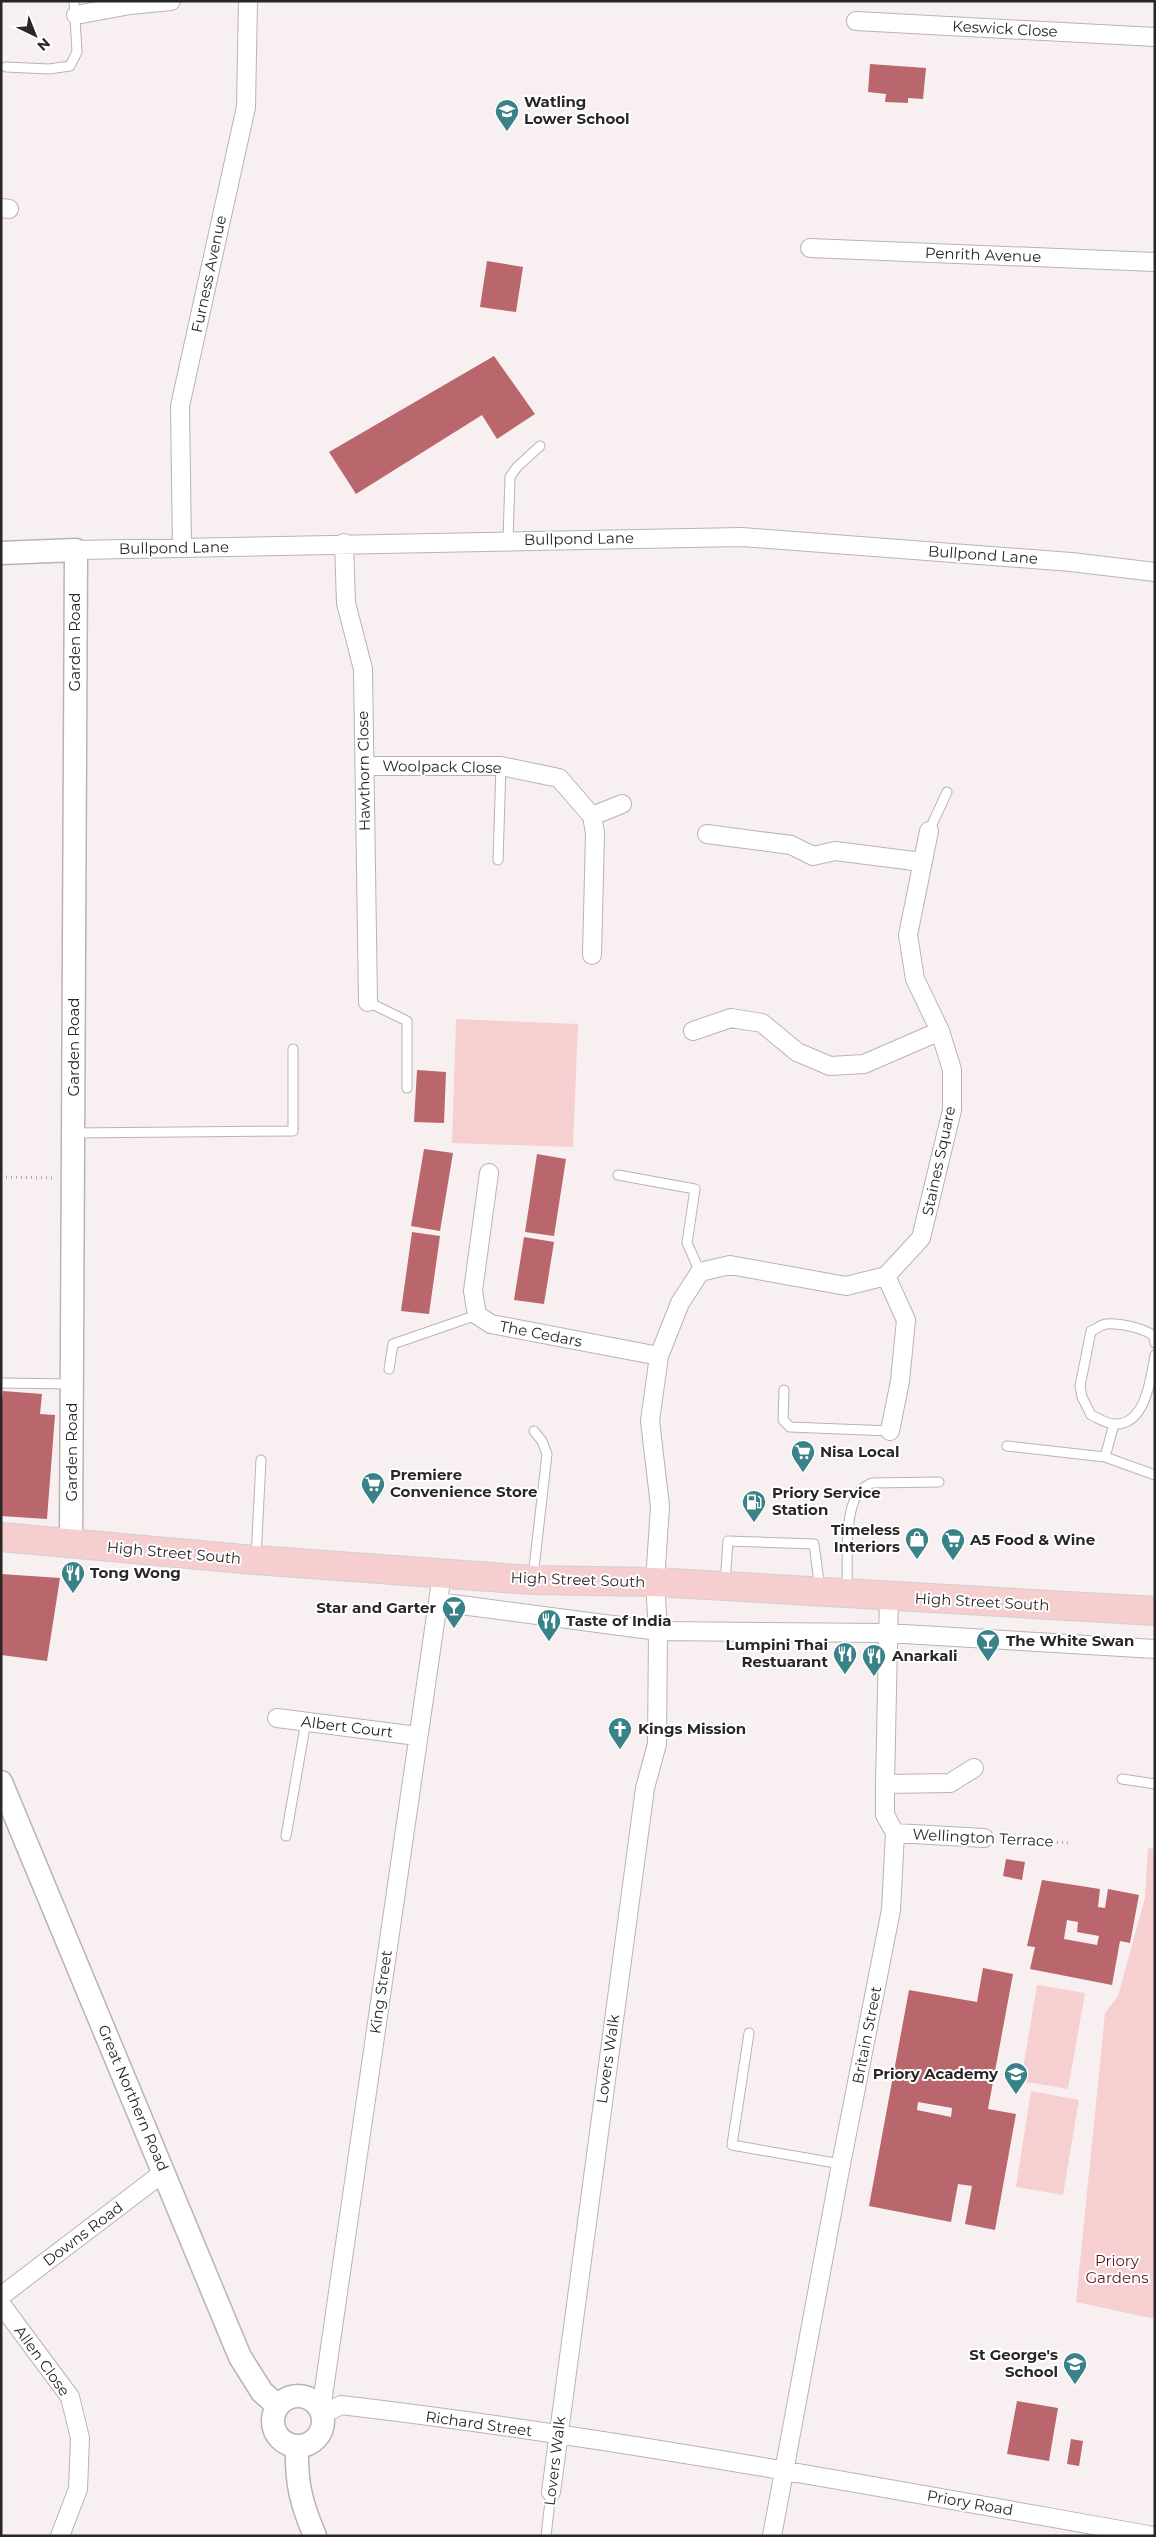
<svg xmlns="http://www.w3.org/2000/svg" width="1156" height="2537" viewBox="0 0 1156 2537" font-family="Montserrat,sans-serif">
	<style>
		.green { fill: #f6cfd0 }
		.building { fill: #b9676c; fill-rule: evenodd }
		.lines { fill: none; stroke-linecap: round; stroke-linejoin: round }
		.service-casing { stroke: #bab3b3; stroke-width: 11 }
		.minor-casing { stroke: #bab3b3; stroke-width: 20 }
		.tertiary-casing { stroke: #bab3b3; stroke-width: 25 }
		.primary-casing { stroke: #d0cfcf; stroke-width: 30 }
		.path { stroke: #a9a3a3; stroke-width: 3; stroke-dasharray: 1 4; stroke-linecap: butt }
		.service { stroke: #fff; stroke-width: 9 }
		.minor { stroke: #fff; stroke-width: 18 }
		.tertiary { stroke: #fff; stroke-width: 22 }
		.primary { stroke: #f7ced0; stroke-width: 28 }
		.labels { text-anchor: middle; stroke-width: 4; stroke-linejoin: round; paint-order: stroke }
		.street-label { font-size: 15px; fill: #292626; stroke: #fff }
		.poi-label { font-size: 15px; font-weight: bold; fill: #292626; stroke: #fff; text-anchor: start }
		.park-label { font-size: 15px; fill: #5e111e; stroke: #fff }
	</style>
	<rect width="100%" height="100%" fill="#f8f0f0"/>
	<!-- green -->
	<path class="green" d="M456,1019l122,5 -5,123 -121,-4z
		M1148,1848l7,1v470l-79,-17 29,-289 13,-17 27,-98z
		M1037,1985l48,8 -17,96 -47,-8z
		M1031,2091l48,9 -16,95 -47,-8z"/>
	<!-- building -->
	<path class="building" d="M870,64l56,4 -3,31 -15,-1v5l-23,-1 1,-8 -18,-2z
		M487,261l36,6 -7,45 -36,-5z
		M494,356l41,58 -38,25 -15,-24 -126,79 -27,-42z
		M417,1070l29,2 -2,51 -30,-1z
		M424,1149l29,4 -13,78 -29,-5z
		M537,1154l29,5 -12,77 -29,-4z
		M412,1232l28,4 -11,78 -28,-3z
		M524,1237l30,5 -10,62 -30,-4z
		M3,1391l39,3 -2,20 15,1 -8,104 -46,-3v-107z
		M1,1574l59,4 -13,83 -46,-6z
		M1006,1859l19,3 -3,18 -19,-4z
		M1042,1880l58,9 -2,18 7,1 3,-19 31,6 -9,48 -10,-2 -8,44 -82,-16 5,-22 -8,-1zM1067,1920l11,2 -1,10 22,4 -2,9 -33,-6z
		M983,1968l30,6 -25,135 28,5 -21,116 -30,-6 7,-38 -14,-2 -7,38 -82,-16 40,-216 68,12zM918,2102l34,6 -1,9 -34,-7z
		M1017,2401l41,7 -9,53 -42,-7z
		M1071,2439l12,2 -4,25 -12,-2z"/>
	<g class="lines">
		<!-- service casing -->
		<g class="service-casing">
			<path id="service" d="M6,67l43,2 21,-3 7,-14 -3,-51
				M508,540l2,-63 7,-10 23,-21
				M929,831l18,-39
				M498,860l3,-94
				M368,1002l39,19v67
				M74,1133l219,-2v-82
				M618,1175l77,14 -8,54 13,29
				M1155,1343l-1,-7c-10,-8 -34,-13 -48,-12 -5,1 -10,5 -15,7l-11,55 2,11 9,18c7,3 16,9 23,9 32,2 37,-47 41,-69
				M389,1369l4,-25 84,-29
				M1,1383l71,1
				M784,1390l-1,30 7,7 100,4
				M1007,1446l98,11 50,18
				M1105,1457l9,-33
				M256,1558l5,-98
				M533,1577l14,-123 -5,-13 -8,-10
				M725,1584l3,-43 86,3 6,45
				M847,1589c1,-25 -3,-73 10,-94 3,-6 9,-9 15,-12l67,-1
				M1122,1779l33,5
				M286,1836l20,-115
				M749,2033l-17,112 109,19
				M546,2536l5,-44"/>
		</g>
		<!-- minor casing -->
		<g class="minor-casing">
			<path id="minor" d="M76,15l54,-10 41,-4
				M856,21l299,16
				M1,208l8,1
				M810,248l345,14
				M344,543l2,60 17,66 5,333
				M182,548l-2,-142 66,-299 2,-106
				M76,550l666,-13 329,25 84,10
				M364,766h137l58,12 33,38 3,17 -3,122
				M592,816l30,-12
				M707,834l84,11 22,11 22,-5 87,11
				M693,1031l38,-13 31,5 35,29 33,14 34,-2 76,-33
				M489,1173l-16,118 4,24 14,9 168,32
				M886,1276l20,44 -6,61 -10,50
				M438,1602l220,29 229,2 268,16
				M277,1718l140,18
				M885,1784l65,-1 24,-15
				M895,1833l89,5
				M1,2296l163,-124
				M1,2304l69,93 10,41 -2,51 -18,47
				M321,2410l121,-836
				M322,2415l19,-10c273,32 543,83 813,131
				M551,2492l94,-704 12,-44 1,-113 -3,-49 5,-76 -10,-85 9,-65 21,-53 20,-31 30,-7 116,21 40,-10 35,-38 31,-128v-40l-12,-39 -25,-52 -7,-44 21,-104
				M772,2536l69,-372 50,-254 4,-77 -10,-18v-31l4,-187"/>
		</g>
		<!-- tertiary casing -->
		<g class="tertiary-casing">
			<path id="tertiary" d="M1,553l75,-3 -5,994
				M1,1782l239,575 22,35 16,14
				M273 2421a25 25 0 1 1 50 0a25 25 0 1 1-50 0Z
				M297,2446c-1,37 4,57 18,90"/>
		</g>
		<!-- primary casing -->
		<g class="primary-casing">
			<path id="primary" d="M1,1537l254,23 278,20 122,2 500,29"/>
		</g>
		<!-- path -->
		<path class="path" d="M1,1177l52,1
			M1002,1839l68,4"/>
		<!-- service -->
		<use href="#service" class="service"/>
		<!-- minor -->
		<use href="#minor" class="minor"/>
		<!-- tertiary -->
		<use href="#tertiary" class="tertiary"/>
		<!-- primary -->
		<use href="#primary" class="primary"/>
	</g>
	<!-- icons -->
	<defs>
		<g id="school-pin" transform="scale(1.25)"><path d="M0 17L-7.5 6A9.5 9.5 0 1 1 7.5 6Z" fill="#398287" stroke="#fff"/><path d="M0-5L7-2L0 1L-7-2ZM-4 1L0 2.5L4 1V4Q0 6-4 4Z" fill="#fff"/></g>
		<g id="supermarket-pin" transform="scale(1.25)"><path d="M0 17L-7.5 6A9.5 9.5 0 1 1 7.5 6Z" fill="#398287" stroke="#fff"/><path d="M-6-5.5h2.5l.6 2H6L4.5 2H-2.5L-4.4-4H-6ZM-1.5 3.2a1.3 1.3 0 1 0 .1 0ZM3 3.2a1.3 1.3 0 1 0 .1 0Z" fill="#fff"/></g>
		<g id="fuel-pin" transform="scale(1.25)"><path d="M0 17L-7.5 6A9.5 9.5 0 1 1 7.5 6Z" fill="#398287" stroke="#fff"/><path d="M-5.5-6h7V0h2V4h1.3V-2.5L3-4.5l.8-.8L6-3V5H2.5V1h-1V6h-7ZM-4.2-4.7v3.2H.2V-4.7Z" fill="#fff"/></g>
		<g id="shop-pin" transform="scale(1.25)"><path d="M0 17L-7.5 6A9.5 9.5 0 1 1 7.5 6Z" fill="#398287" stroke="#fff"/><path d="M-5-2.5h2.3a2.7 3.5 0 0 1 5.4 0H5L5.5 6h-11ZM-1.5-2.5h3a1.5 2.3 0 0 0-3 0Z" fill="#fff"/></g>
		<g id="restaurant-pin" transform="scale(1.25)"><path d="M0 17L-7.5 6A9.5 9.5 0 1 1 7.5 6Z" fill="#398287" stroke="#fff"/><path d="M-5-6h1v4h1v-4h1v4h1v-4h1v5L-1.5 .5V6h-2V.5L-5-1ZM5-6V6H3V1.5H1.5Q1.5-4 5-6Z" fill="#fff"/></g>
		<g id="bar-pin" transform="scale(1.25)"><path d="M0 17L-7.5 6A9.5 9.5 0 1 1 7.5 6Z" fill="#398287" stroke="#fff"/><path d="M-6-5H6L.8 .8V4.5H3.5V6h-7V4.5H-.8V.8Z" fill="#fff"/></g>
		<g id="church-pin" transform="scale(1.25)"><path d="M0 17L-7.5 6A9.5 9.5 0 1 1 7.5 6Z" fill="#398287" stroke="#fff"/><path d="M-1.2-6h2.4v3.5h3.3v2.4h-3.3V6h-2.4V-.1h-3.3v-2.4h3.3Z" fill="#fff"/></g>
	</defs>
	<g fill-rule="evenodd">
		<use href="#school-pin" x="507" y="111"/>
		<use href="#supermarket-pin" x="803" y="1452"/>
		<use href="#supermarket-pin" x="373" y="1484"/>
		<use href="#fuel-pin" x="754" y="1502"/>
		<use href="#shop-pin" x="917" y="1539"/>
		<use href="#supermarket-pin" x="953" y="1540"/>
		<use href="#restaurant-pin" x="73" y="1573"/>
		<use href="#bar-pin" x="454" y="1608"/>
		<use href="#restaurant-pin" x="549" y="1621"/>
		<use href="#bar-pin" x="988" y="1641"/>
		<use href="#restaurant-pin" x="845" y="1654"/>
		<use href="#restaurant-pin" x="874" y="1656"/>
		<use href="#church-pin" x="620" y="1729"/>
		<use href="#school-pin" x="1016" y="2074"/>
		<use href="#school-pin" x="1075" y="2364"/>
	</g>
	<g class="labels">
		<!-- street labels -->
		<g class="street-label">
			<text transform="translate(1005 29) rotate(3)" y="5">Keswick Close</text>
			<text transform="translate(983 255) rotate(2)" y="5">Penrith Avenue</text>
			<text transform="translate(209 274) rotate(-78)" y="5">Furness Avenue</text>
			<text transform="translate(579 539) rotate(-1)" y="5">Bullpond Lane</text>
			<text transform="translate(174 548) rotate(-1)" y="5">Bullpond Lane</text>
			<text transform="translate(983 555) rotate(4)" y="5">Bullpond Lane</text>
			<text transform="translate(75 642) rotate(-90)" y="5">Garden Road</text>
			<text transform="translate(442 767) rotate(1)" y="5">Woolpack Close</text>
			<text transform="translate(364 771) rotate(-91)" y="5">Hawthorn Close</text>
			<text transform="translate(74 1047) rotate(-90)" y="5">Garden Road</text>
			<text transform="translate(939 1161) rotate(-78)" y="5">Staines Square</text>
			<text transform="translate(541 1334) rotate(11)" y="5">The Cedars</text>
			<text transform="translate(72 1452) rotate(-90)" y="5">Garden Road</text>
			<text transform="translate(174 1553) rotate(5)" y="5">High Street South</text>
			<text transform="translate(578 1580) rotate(2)" y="5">High Street South</text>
			<text transform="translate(982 1602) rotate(3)" y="5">High Street South</text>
			<text transform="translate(347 1727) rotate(7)" y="5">Albert Court</text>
			<text transform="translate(983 1838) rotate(3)" y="5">Wellington Terrace</text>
			<text transform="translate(381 1992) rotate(-82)" y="5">King Street</text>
			<text transform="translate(867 2035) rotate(-79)" y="5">Britain Street</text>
			<text transform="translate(608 2059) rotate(-82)" y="5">Lovers Walk</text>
			<text transform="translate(133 2098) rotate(67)" y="5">Great Northern Road</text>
			<text transform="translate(83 2234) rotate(-37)" y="5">Downs Road</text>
			<text transform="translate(42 2361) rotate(54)" y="5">Allen Close</text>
			<text transform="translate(479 2424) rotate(8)" y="5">Richard Street</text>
			<text transform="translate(555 2461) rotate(-83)" y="5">Lovers Walk</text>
			<text transform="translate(970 2503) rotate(10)" y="5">Priory Road</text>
		</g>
		<!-- poi labels -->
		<g class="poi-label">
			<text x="524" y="107">Watling<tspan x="524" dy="17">Lower School</tspan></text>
			<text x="820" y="1457">Nisa Local</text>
			<text x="390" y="1480">Premiere<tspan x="390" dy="17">Convenience Store</tspan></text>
			<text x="772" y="1498">Priory Service<tspan x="772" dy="17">Station</tspan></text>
			<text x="900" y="1535" text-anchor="end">Timeless<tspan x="900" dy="17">Interiors</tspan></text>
			<text x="970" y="1545">A5 Food &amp; Wine</text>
			<text x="90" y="1578">Tong Wong</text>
			<text x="436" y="1613" text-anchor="end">Star and Garter</text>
			<text x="566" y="1626">Taste of India</text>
			<text x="1006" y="1646">The White Swan</text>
			<text x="828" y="1650" text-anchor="end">Lumpini Thai<tspan x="828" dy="17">Restuarant</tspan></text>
			<text x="892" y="1661">Anarkali</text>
			<text x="638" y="1734">Kings Mission</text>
			<text x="998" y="2079" text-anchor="end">Priory Academy</text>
			<text x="1058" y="2360" text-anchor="end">St George's<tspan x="1058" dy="17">School</tspan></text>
		</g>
		<!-- park labels -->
		<g class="park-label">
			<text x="1117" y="2266">Priory<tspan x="1117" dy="17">Gardens</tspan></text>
		</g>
	</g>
	<!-- border -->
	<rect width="1156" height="2537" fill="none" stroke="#292626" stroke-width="5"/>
	<!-- north arrow -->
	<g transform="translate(35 35) rotate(137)" stroke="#ffffff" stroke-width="4" paint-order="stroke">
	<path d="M0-4L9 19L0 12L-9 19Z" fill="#292626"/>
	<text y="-8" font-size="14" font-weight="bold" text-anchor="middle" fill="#292626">N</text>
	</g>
</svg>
